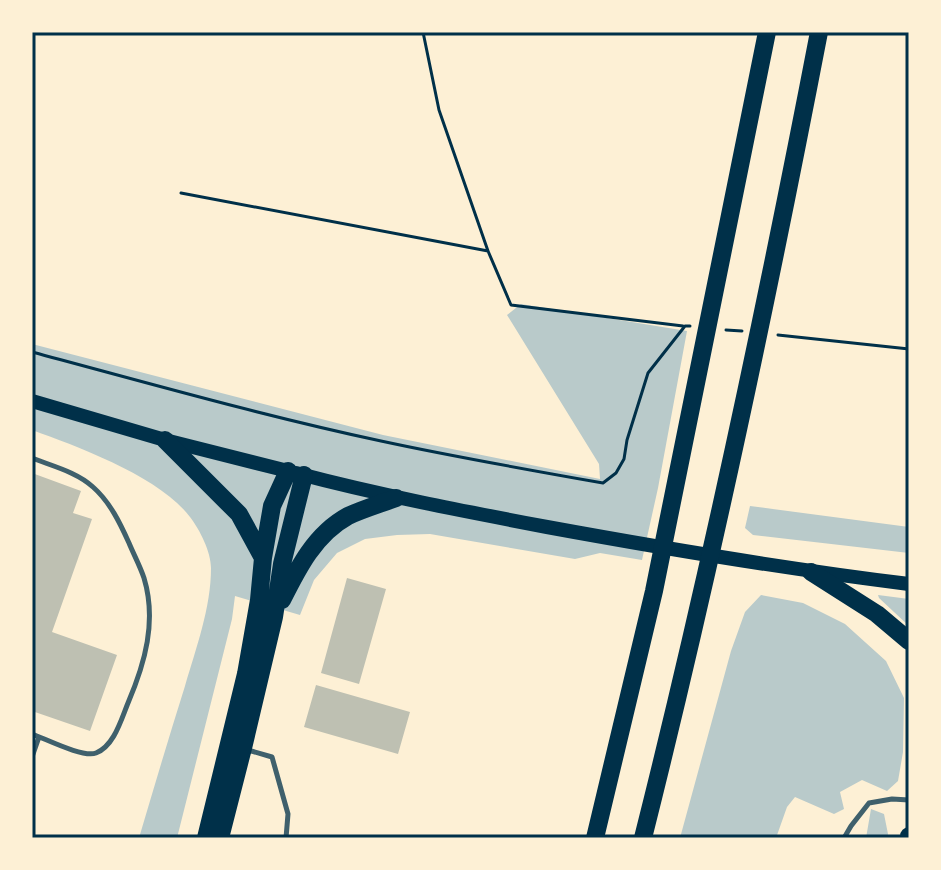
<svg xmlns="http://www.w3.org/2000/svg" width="941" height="870" viewBox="0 0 941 870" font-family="'Work Sans',sans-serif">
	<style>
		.green { fill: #b9caca }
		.building { fill: #bec0b2 }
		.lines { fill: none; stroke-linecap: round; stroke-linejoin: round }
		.path { stroke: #003049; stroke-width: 3 }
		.service { stroke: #3f606c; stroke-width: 5 }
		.secondary { stroke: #003049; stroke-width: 14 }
		.primary { stroke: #003049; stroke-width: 14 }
		.motorway { stroke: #003049; stroke-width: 18 }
		.neatline { fill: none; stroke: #003049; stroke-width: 3 }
	</style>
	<rect width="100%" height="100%" fill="#fdf0d5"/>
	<!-- green -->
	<path class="green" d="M521,304l166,27 -29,157 -16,72 -42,-7 -25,6 -145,-25 -33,1 -32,4 -28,14 -23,27 -14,35 -65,-19 -3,23 -55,219h-38c15,-51 30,-101 46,-152 11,-38 26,-78 26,-118 0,-16 -11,-38 -21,-51 -30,-40 -111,-70 -158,-87v-86l351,91 217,44 -1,-15 -92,-149z
		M750,506l159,21v26l-156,-18 -8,-7z
		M761,595l42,8 42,21 41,37 18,37 -1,54 -5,29 -11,10 -25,-11 -22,12 4,17 -10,5 -39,-17 -8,10 -11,31h-96l51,-187 14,-39z
		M878,595l31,4v27l-30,-28z
		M871,809l13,5 4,20 -1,4h-21z"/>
	<!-- building -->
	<path class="building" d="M32,473l49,18 -8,22 19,6 -40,113 65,23 -27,76 -58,-20z
		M347,578l39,11 -27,95 -38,-11z
		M316,685l94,27 -12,42 -94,-27z"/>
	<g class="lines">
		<!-- path -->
		<path class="path" d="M181,193l307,58 -49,-141 -16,-78
			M488,251l23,54 172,21
			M726,330l16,1
			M778,335l131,14
			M32,352c116,31 232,64 349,89 74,16 148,29 222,42l13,-10 8,-14 3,-19 21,-67 37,-47h5"/>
		<!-- service -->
		<path class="service" d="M32,458c20,8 45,14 61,29 17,15 27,36 36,56 5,12 11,23 15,35 13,43 1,85 -16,125 -7,17 -14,43 -32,50 -13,5 -50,-14 -64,-19
			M248,750l24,7 16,57 -2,24
			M32,757l7,-20
			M844,838l7,-12 18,-23 23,-4 17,1"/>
		<!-- secondary -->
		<path class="secondary" d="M32,401l133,39 123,31"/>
		<!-- primary -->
		<path class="primary" d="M296,473c83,22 167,38 251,54 120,22 240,42 362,57"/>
		<!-- motorway -->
		<path class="motorway" d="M165,440l74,74 24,44
			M811,572l66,42 32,27
			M282,600c16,-32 33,-66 66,-84 15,-7 32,-12 48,-18
			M206,838l40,-164 13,-74 4,-42 9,-52 16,-35
			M220,838l23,-90 31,-131 8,-53 22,-89
			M595,838l59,-247 113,-559
			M643,838c67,-266 124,-536 176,-806
			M909,838v-2"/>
	</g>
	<!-- border -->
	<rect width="941" height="870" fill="none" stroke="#fdf0d5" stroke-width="68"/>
	<rect x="34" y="34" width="873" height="802" class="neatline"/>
</svg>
